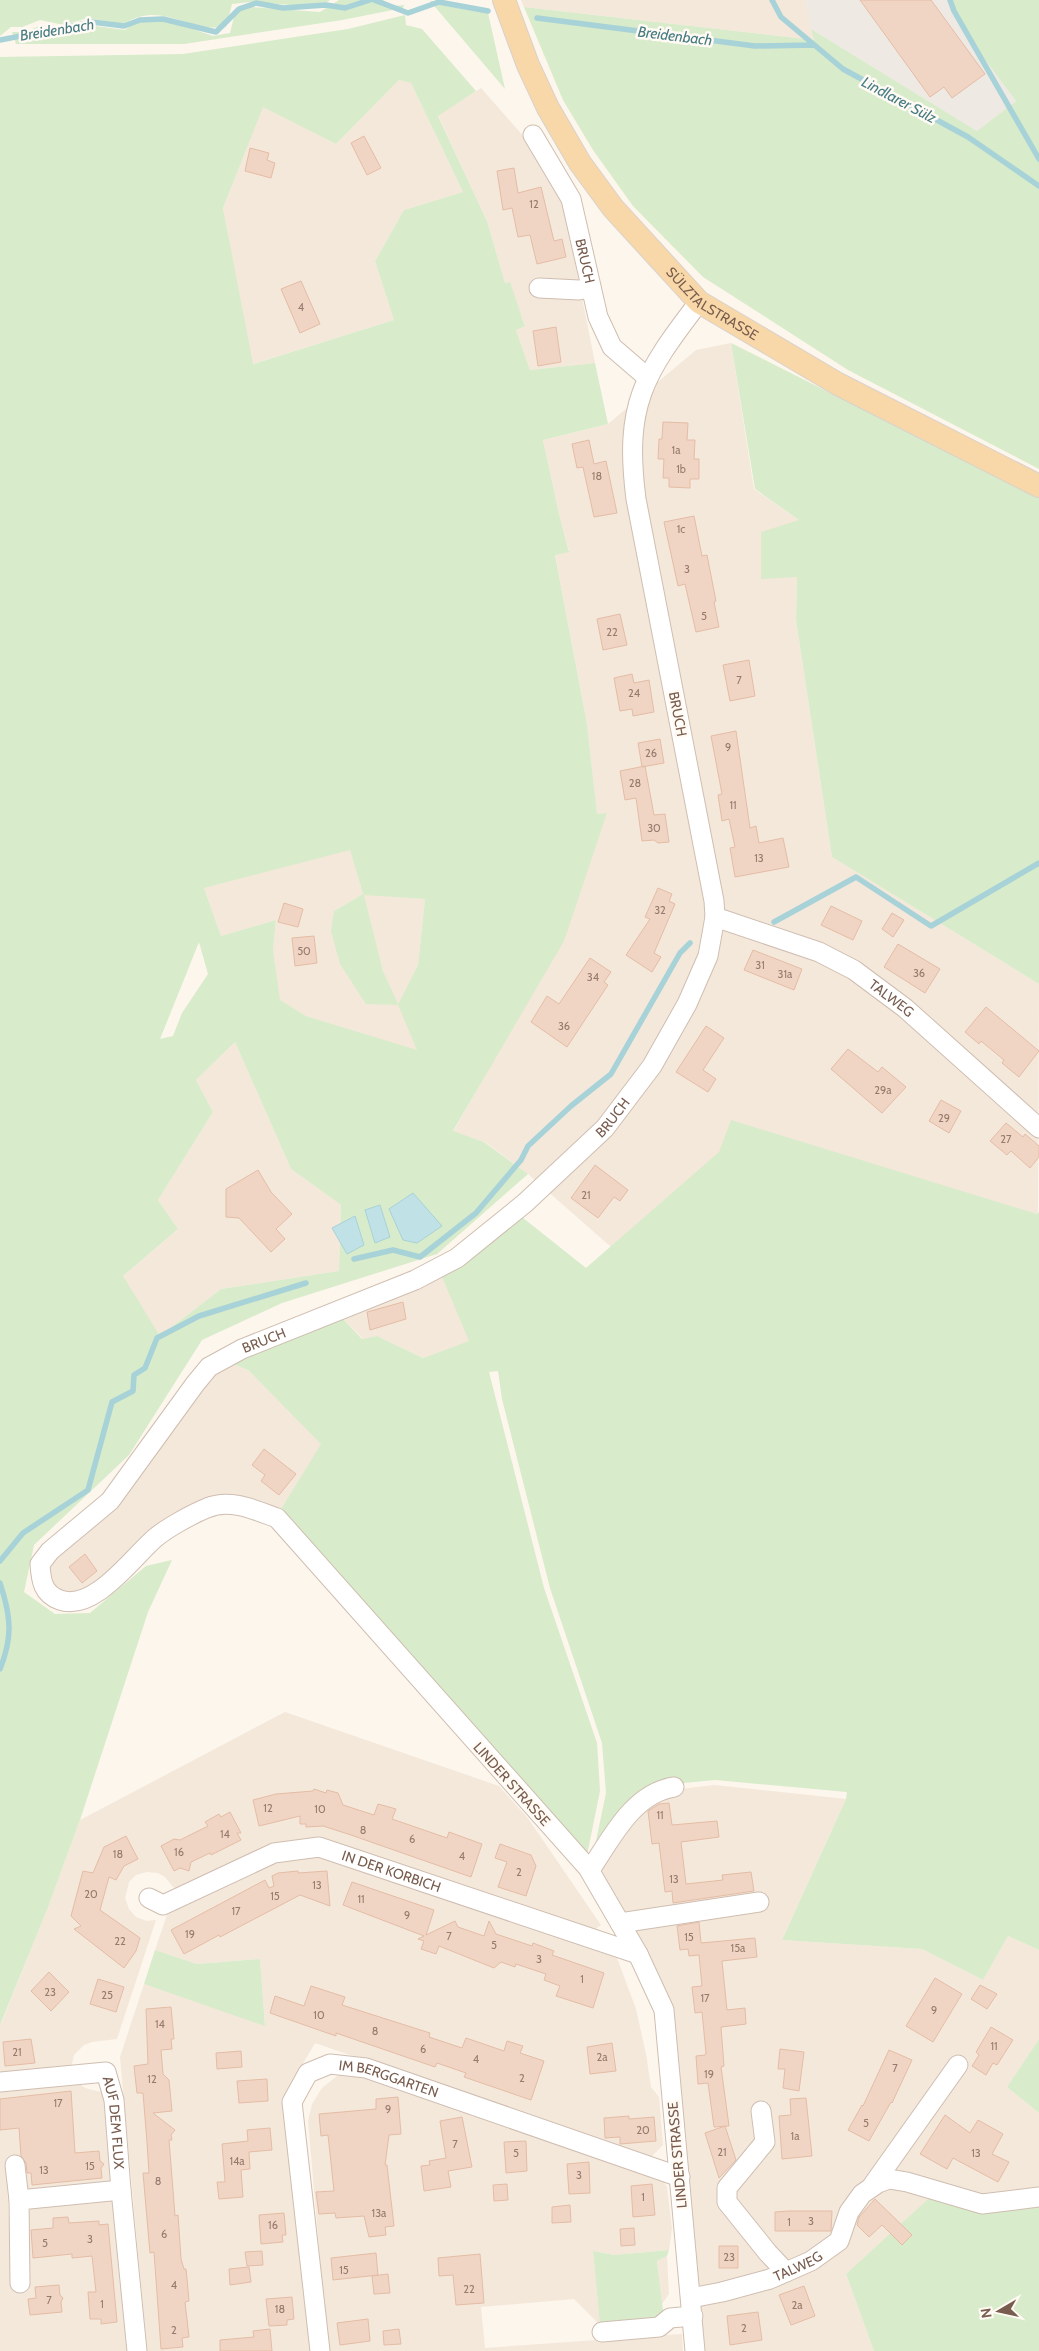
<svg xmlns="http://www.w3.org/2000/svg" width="1039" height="2351" viewBox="0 0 1039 2351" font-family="Cabin,sans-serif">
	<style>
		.residential { fill: #f4e8db; fill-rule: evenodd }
		.industrial { fill: #efe9e4 }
		.green { fill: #d8ebca; fill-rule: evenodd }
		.water { fill: #c0e2e7; stroke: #a7d2d8 }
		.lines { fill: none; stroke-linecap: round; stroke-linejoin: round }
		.stream { stroke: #a7d2d8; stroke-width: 5.5 }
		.building { fill: #f1d5c4; stroke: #e4bca5 }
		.minor-casing { stroke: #cfbeb1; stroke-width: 21 }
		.major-casing { stroke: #d9d1cd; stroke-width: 24 }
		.minor { stroke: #fff; stroke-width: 19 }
		.major { stroke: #f8d8a8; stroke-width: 22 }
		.labels { text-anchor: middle; stroke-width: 5; stroke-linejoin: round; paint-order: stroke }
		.number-label { font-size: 11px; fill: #967a6c }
		.street-label { font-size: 14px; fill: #785c4e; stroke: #fffaf3 }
		.water-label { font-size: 15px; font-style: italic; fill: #457b83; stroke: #fffaf3 }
	</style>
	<rect width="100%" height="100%" fill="#fcf6ec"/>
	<!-- residential -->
	<path class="residential" d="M521,0h284l9,40 -290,-33z
		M399,80l12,3 52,109 -59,18 -29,51 19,59 -142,44 -29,-156 40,-102 73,38z
		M481,88l44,50 37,59 33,166 -65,7 -14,-40 9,-5 -16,-43 -4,1 -18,-62 -49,-106z
		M731,343l23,146 45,31 -38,58 36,-1 -1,43 36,237 207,127 -1,230 -318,-62 -109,95 -83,-73 -43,-32 -32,-10 54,-95 100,-223 -10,1 -10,-91 -32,-170 14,-3 -10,-37 -16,-74 65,-16 88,-74z
		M350,849l13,45 62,5 -7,66 -20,39 20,47 -112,-35 -27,-16 -6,-50 3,-30 -55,16 -17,-48zM363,894l20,77 14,33 -63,-93z
		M235,1042l56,127 50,36 -2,66 -118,18 -61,47 -38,-59 56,-48 -20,-29 55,-88 -17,-32z
		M437,1265l33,76 -47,17 -46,-22 -14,3 -32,-33z
		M219,1358l29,12 74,74 -44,70 -73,-11 -124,92 -27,-2 -9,-26z
		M285,1712l214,74 28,31 74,108 -7,5 -293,-89h-13l-25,6 -79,42h-7l-4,-2 -8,-10 -7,-4 -11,-1 -11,3 -7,7 -4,16 4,11 7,8 11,4 9,-1 -39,119 -25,3 -8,3 -10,10 -3,13 -71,6v-48l47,-116 33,-90z
		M714,1785l132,14 -64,141 140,9 61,31 25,-44 31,14v89l-32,48 32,26v81l-121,17 -72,63 28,77h-173l-30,-341 -77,-142 39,-56 30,-21z
		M310,1856l25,5 282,97 19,51 10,45 5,33 8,10 4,48 -12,12 -23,-6 -313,-108 -20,34 -5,28 22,246h-165l-27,-294 24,-73 121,41 -5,-66 -63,5 -42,-14 12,-35 91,-49 12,-5z
		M355,2072l308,109 4,6 5,41 -3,22 -55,5 -21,-4 7,74 -26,-26 -93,8 4,41 197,-14 1,17h-355l-20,-230 4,-17 10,-16 15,-12z
		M74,2079l11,9 20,5 9,88 -82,10 -6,-4 -5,-29 -15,1 6,131h15l-2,-72 4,-9 3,-2 76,-8 5,1 19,151h-132v-266z
		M667,2256l2,38 -7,10 -5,-43z"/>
	<!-- industrial -->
	<path class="industrial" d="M805,0h148l6,25 57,76 -39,30 -166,-102z"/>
	<!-- green -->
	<path class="green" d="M0,0h330l-11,7 -69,-5 -18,2 -6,23c-41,5 -63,-27 -103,-3l-36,-6 -23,7 -24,-5 -18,7h-11l-11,9z
		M339,0h44l11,6 10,-1 -1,3 -61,12 -158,24h-168l-4,-12h11l17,-6 24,5 24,-6 37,5 10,-8 23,-5 55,19 17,-3 6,-24 15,-2 69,5z
		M953,0h86v469l-191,-99 -145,-93 -70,-71 -40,-56 -30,-50 -39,-93 290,33 -3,-11 166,102 39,-30 -57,-76z
		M430,1l26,2 7,6 25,4 17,76z
		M405,15l1,10 16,4 54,62 -38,25 49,105 18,62 5,-1 15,44 -9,4 14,40 65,-7 13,61 -65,16 16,74 10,38 -14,3 32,169 10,90 10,-1 -43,128 -111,190 31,11 44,32 -91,80 -155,49 -80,37 -73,115 -95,90 -10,47 31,22 35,-1 56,-47 26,-6 -24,52 -68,208 -33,90 -47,115v-1968l183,-3 165,-25zM399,80l12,3 52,109 -59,18 -29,51 19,59 -141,44 -30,-156 40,-101 73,37zM350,850l13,44 -29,17 -3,20 9,33 26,40 32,1 19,45 -111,-34 -26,-16 -7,-50 3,-30 -55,16 -17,-48zM364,895l61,4 -7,66 -20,39 -15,-33zM199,942l9,32 -26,39 -9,23 -13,3zM235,1042l56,127 50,36 -2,66 -118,18 -61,47 -37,-60 55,-47 -20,-29 55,-88 -17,-32z
		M731,343l308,155v486l-207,-127 -36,-237 1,-43 -36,2v-47l38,-12 -44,-31z
		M731,1120l306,94 2,-2v738l-31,-14 -25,44 -61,-31 -140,-9 64,-141 1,-7 -132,-12 -52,5 -71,75 14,-67 -4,-50 -52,-155 -48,-189 -4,-28 -9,1 55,216 53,155 3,48 -14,69 -308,-346 43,-70 -73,-74 -29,-12 112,-52 31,33 15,-3 46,22 46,-17 -32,-76 76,-55 73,58 133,-116z
		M155,1950l42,14 63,-5 5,67 -121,-42z
		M1039,2039v74l-32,-26z
		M936,2192l103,8v151h-165l-28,-77z
		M669,2250l-2,6 -10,5 7,58 -64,6 -7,-74 21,4z"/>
	<!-- water -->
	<path class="water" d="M413,1193l29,33 -25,17 -14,-3 -14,-31z
		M380,1205l10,32 -15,6 -10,-33z
		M355,1216l9,29 -17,9 -15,-26z"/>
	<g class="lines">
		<!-- stream -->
		<path class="stream" d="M374,0l34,13 31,-11 49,9
			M772,0l9,17 62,52 125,68 71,49
			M950,0l4,11 85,148
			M537,18l218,28 59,-1
			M0,40l92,-18 32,4 16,-6 23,-1 53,13 23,-23 17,-6 27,5 43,-3 19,3 25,-8
			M774,922l82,-45 75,49 108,-63
			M354,1259l39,-9 27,7 56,-44 45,-53 7,-14 43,-40 40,-32 69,-121 10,-10
			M0,1561l23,-28 65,-43 24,-88 21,-11 1,-16 11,-7 12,-30 42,-22 107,-33
			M0,1583c11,33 13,54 0,86"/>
	</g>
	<!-- building -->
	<path class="building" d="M860,0h71l54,74 -33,24 -8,-11 -14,10z
		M364,136l17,32 -14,7 -16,-32z
		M250,148l19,5 -2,7 8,3 -4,15 -26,-7z
		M514,168l4,25 23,-6 13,54 8,-2 4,18 -29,7 -7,-29 -12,2 -6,-29 -9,2 -6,-39z
		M301,281l19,43 -20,9 -19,-44z
		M556,327l5,35 -23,4 -5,-35z
		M663,422l25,1 -1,17h8l-1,19h5v20h-9v9l-21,-1v-9h-6l1,-19h-6l1,-20h3z
		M589,440l5,24 12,-3 11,52 -23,4 -11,-50 -6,1 -5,-24z
		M694,516l8,40 5,-1 9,46 -2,1 5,25 -23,5 -11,-48 -7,2 -14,-64z
		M620,614l7,31 -24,5 -6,-31z
		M749,660l6,36 -25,5 -7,-36z
		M632,674l2,9 15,-3 5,32 -21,4 -1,-7 -12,2 -6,-33z
		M736,731l14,97 6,-2 3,17 24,-5 6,29 -54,10 -5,-29 5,-1 -6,-28 -7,2 -4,-26 4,-1 -11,-58z
		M660,739l4,24 -22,4 -4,-24z
		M645,766l9,49 11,-1 4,28 -11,1 -4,-3 -12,1 -6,-43 -11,2 -5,-29z
		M658,888l14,6 -3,7 6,3 -21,49 7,4 -9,15 -26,-17 24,-36 -5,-2z
		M284,903l19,6 -5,18 -20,-5z
		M831,906l31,15 -9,19 -32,-15z
		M892,913l12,7 -11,17 -11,-8z
		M314,936l3,27 -22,3 -3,-28z
		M898,944l42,25 -15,24 -41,-26z
		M753,950l49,19 -8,21 -50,-20z
		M590,958l21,14 -7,10 4,3 -41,62 -36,-25 16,-26 12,8z
		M986,1007l53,44 -20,26 -17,-14 2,-3 -23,-19 -2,3 -14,-12z
		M706,1026l18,12 -21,32 13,9 -8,13 -32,-20z
		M848,1049l30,23 4,-5 24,20 -24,26 -51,-44z
		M941,1100l20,11 -12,22 -20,-12z
		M1006,1123l17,14 2,-3 14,12v11l-9,11 -19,-17 -4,4 -17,-14z
		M595,1165l33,25 -8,11 -6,-4 -16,21 -27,-20z
		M258,1170l13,22 21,22 -16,15 9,10 -14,13 -32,-34 -13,-1v-28z
		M403,1302l3,17 -36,11 -3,-18z
		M264,1449l32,25 -17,21 -18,-14 4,-6 -13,-10z
		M85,1554l12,17 -15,12 -13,-16z
		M314,1789l12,4 1,-3 11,3 5,12 31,10 4,-11 18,5 -4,10 55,19 2,-6 33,12 -11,33 -123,-43 -25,-8 -17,1v-3h-6v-8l-41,10 -6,-26 23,-6 37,-3z
		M669,1803l3,22 45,-4 2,16 -38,5 5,42 37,-4 -1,-5 29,-3 3,19 -81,12 -1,-12 -7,1 -6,-49 -7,1 -4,-33 11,-7z
		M230,1812l11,21h-4l4,7 -30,15 -1,-2 -19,9 -2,9 -9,-3 -6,3 -13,-25 13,-7 6,1 28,-14 -3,-4 14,-8 2,3z
		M126,1836l12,23 -14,7 -8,14 -7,-3 -9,33 40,28 -4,13 -12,17 -50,-39 7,-3 -10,-10 12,-45 10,2 11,-26z
		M500,1844l31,11 5,11 -10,30 -28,-9 9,-25 -12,-4z
		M298,1871v2l29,-2 3,35 -30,-11 -80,42 -1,-2 -35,19 -13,-24 94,-50 4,8 5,-2 -2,-10 6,-3z
		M352,1882l82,28 -8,25 29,-14 3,6 26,9 5,-15 7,13 36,12 1,-3 21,8 -2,4 52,18 -11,35 -37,-12 4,-10 -16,-6 2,-6 -30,-10 -1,3 -14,-5 -7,6 -55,-22 -3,8 -15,-5 3,-8 -6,-2 6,-3 -81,-31z
		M699,1922l2,21 54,-5 2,19 -35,4 5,49 18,-2 1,16 -25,3 3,39 -3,1 8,59 -15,1 -6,-44 -10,1 -2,-28 9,-1 1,-2 -4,-41 -7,1 -3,-26 10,-1 -3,-31 -10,1 -1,-7 -8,1 -3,-24z
		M49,1972l20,20 -18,19 -20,-20z
		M935,1978l27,16 -29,48 -27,-16z
		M98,1979l26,8 -8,25 -26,-8z
		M980,1985l17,9 -10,15 -16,-10z
		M311,1986l34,11 -3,8 88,28 -1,4 33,11 4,-10 38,13 3,-10 16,5 -3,7 24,8 -13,39 -67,-23 2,-4 -29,-10 -2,4 -99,-34v3l-66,-23 5,-17 29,10z
		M171,2007l3,32h-3l1,10 -11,1 2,24 6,6 3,31 -19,2 22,17 -4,5 1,5h-3l6,76 3,-1 3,44 3,10h2l1,10 2,22 -4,1 4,35 -7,1 1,9 -22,2 -7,-97 -4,1 -7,-80h6l-2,-31 -4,-49h-6l-3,-27 14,-2 -2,-55z
		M991,2027l22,13 -16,25 -4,-2 -7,12 -14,-9 7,-11 -3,-3z
		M31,2039l4,24 -30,3 -2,-24z
		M612,2043l4,28 -26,3 -3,-27z
		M780,2049l24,3 -5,39 -16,-3 2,-19h-7z
		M889,2050l23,10 -20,43 -1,-1 -22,39 -21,-11 14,-25 1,1z
		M241,2051l1,16 -25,2 -1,-16z
		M267,2079l1,22 -29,2 -2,-22z
		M71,2091l4,62 24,-2 1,10 4,3 -3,4 1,10 -70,7 -1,-12h-4l-1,-10 -5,-7 -2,-28 -19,2v-31z
		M398,2097l3,37 -12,1 -4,30h2l7,61 -9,1 1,8 -17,2 -5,-21 -28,2 -1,-5 -16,1 -3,-22 18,-1 -6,-56 -7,1 -2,-22 57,-5v-10z
		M806,2098l6,58 -30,3 -3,-43 12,-1 -1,-16z
		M945,2115l25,18 8,-13 25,14 -11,20 17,8 -11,20 -45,-24 -6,11 -27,-15z
		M629,2116v3l25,-2 2,24 -36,3v-7l-15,1 -1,-20z
		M462,2117l10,50 -24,4 3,16 -27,4 -3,-25 9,-1 -1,-4 17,-3 -6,-37z
		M725,2126l11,34 -17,18 -14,-45z
		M270,2128l2,22 -23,2 1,17 -9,1 2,27 -24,2 -2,-17h8l-3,-38 26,-3 -1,-11z
		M526,2141l1,30 -21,2 -2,-31z
		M589,2162l1,31 -21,1 -2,-30z
		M507,2184l1,16 -14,1 -1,-16z
		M652,2184l3,31 -22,2 -2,-31z
		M875,2199l37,36 -10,10 -20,-20 -13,12 -12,-12 2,-8z
		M570,2205l1,17 -19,1v-16z
		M789,2211h43l-1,20h-56v-19z
		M284,2213l2,22h-4l1,7 -22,2 -2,-29z
		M68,2217l1,6 30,-2v4l9,-1 9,98 -16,2v-5h-11l-2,-27h8l-4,-36 -20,2v-4l-39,4 -2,-28 22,-2v-10z
		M634,2228l1,17 -14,1 -1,-17z
		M719,2246h19v22h-19z
		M262,2251l1,14 -16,1 -2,-14z
		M376,2253l2,22 -45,5 -2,-22z
		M480,2254l4,49 -28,2 -3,-30 -14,1 -1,-18z
		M249,2267l2,15 -21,3 -1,-16z
		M388,2274l2,19 -16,1 -2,-18z
		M59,2285l1,10 3,3 -2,4 1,10 -32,3 -2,-16 8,-1 -1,-11z
		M804,2286l11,30 -24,9 -12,-30z
		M292,2297l2,22 -7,1v5l-18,1 -3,-27z
		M758,2312l4,28 -32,5 -3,-29z
		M368,2319l2,22 -30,4 -3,-22z
		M270,2329l2,22h-52v-11l34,-3 -1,-6z
		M399,2329l2,15 -17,1 -1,-14z"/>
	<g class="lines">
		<!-- minor casing -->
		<g class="minor-casing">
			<g id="minor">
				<path id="s1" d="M533,135l38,64 27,118 14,30 36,31"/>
				<path d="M539,288l40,2 12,-2"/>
				<path id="s2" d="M715,917l104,35 35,18 51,38 134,120"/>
				<path d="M590,1870c21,-31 43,-77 84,-83"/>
				<path id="s3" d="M149,1898l14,7 111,-52 45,-6 319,107"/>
				<path d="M620,1923l139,-21"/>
				<path id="s4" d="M0,2082l106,-10 8,28 7,90 16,161"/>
				<path d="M761,2111l4,31 -38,46v14l41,51 18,19"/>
				<path d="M15,2165l4,35"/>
				<path d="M872,2186l86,-121"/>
				<path d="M20,2283l-1,-83 102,-10"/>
				<path id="s5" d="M691,2298l31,-6 48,-13 41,-18 28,-20 10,-29 13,-18 16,-11 11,-4 18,3 75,22 57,-7"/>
				<path d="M602,2332l57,-5 11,-9 23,-2"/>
				<path id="s6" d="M320,2351l-28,-249 16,-29 22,-9 36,4 314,109"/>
				<path id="s7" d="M695,2351l-31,-341 -26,-56 -50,-86 -311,-350c-22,-8 -47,-20 -70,-10 -15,6 -40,20 -52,30 -23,20 -61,74 -95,62 -17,-6 -19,-19 -20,-36l10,-13 60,-50 85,-117 14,-17 33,-18 173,-69 42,-22 68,-55 80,-75 47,-62 35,-62 21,-48 7,-39 -1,-16 -78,-402c-12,-94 7,-124 63,-197"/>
			</g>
		</g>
		<!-- major casing -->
		<g class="major-casing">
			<g id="major">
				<path id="s8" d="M504,0l24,65 20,43 32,55 33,45 86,94 139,82 201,102"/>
			</g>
		</g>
		<!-- minor -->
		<use href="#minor" class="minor"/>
		<!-- major -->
		<use href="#major" class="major"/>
	</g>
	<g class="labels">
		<!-- number labels -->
		<g class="number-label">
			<text x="534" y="208">12</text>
			<text x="301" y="311">4</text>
			<text x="676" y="454">1a</text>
			<text x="681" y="473">1b</text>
			<text x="597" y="480">18</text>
			<text x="681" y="533">1c</text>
			<text x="687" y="573">3</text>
			<text x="704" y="620">5</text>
			<text x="612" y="636">22</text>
			<text x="739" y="684">7</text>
			<text x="634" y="697">24</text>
			<text x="728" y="751">9</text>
			<text x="651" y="757">26</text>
			<text x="635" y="787">28</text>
			<text x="733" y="809">11</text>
			<text x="654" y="832">30</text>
			<text x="759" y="862">13</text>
			<text x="660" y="914">32</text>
			<text x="304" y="955">50</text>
			<text x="760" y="969">31</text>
			<text x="919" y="977">36</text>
			<text x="785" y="978">31a</text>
			<text x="593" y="981">34</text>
			<text x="564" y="1030">36</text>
			<text x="883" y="1094">29a</text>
			<text x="944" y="1122">29</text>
			<text x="1006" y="1143">27</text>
			<text x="586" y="1199">21</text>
			<text x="268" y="1812">12</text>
			<text x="320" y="1813">10</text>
			<text x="660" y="1819">11</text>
			<text x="363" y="1834">8</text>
			<text x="225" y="1838">14</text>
			<text x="412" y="1843">6</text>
			<text x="179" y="1856">16</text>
			<text x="118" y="1858">18</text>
			<text x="462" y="1860">4</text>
			<text x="519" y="1876">2</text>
			<text x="674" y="1883">13</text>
			<text x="317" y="1889">13</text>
			<text x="91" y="1898">20</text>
			<text x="275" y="1900">15</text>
			<text x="361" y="1903">11</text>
			<text x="236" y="1915">17</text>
			<text x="407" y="1919">9</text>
			<text x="190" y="1938">19</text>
			<text x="449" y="1940">7</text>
			<text x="689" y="1941">15</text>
			<text x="120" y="1945">22</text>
			<text x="494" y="1949">5</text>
			<text x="738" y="1952">15a</text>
			<text x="539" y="1963">3</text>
			<text x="582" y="1983">1</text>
			<text x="50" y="1996">23</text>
			<text x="107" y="1999">25</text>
			<text x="705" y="2002">17</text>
			<text x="934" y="2014">9</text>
			<text x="319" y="2019">10</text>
			<text x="160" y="2028">14</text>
			<text x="375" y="2035">8</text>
			<text x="994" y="2050">11</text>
			<text x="423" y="2053">6</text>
			<text x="17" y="2056">21</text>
			<text x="602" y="2061">2a</text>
			<text x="476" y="2063">4</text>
			<text x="895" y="2072">7</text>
			<text x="709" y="2078">19</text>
			<text x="522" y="2082">2</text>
			<text x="152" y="2083">12</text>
			<text x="58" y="2107">17</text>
			<text x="388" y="2113">9</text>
			<text x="866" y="2127">5</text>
			<text x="643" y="2134">20</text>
			<text x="795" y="2140">1a</text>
			<text x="455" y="2148">7</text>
			<text x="722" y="2156">21</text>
			<text x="516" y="2157">5</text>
			<text x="976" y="2157">13</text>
			<text x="237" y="2165">14a</text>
			<text x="90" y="2170">15</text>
			<text x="44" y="2174">13</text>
			<text x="579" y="2179">3</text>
			<text x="158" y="2185">8</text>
			<text x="643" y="2201">1</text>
			<text x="379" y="2217">13a</text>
			<text x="811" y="2225">3</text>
			<text x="789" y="2226">1</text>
			<text x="273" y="2229">16</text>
			<text x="164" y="2238">6</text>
			<text x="90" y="2243">3</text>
			<text x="45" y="2247">5</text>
			<text x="729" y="2261">23</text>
			<text x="344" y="2274">15</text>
			<text x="174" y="2289">4</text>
			<text x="469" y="2293">22</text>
			<text x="49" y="2304">7</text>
			<text x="102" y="2308">1</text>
			<text x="797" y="2309">2a</text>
			<text x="280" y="2313">18</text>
			<text x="744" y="2332">2</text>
			<text x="174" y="2334">2</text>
		</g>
		<!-- street labels -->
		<g class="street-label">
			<text dy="5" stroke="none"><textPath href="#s1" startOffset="138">BRUCH</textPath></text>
			<text dy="5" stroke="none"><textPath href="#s8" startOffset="375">SÜLZTALSTRASSE</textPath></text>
			<text transform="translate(678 714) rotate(79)" y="5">BRUCH</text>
			<text dy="5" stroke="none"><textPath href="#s2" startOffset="196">TALWEG</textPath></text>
			<text dy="5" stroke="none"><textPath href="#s7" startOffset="2010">BRUCH</textPath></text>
			<text dy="5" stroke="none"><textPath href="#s7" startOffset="1590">BRUCH</textPath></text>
			<text transform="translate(512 1784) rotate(48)" y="5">LINDER STRASSE</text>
			<text dy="5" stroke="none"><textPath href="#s3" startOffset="260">IN DER KORBICH</textPath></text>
			<text dy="5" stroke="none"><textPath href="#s6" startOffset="368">IM BERGGARTEN</textPath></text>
			<text dy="5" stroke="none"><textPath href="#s4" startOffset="158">AUF DEM FLUX</textPath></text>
			<text transform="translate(677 2155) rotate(-95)" y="5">LINDER STRASSE</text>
			<text dy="5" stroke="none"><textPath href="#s5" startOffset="112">TALWEG</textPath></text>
		</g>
		<!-- water labels -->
		<g class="water-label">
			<text transform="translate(57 30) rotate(-9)" y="5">Breidenbach</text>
			<text transform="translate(675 36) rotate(7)" y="5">Breidenbach</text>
			<text transform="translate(899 100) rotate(28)" y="5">Lindlarer Sülz</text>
		</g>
	</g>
	<!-- north arrow -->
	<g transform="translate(999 2311) rotate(261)" stroke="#fffaf3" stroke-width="4" paint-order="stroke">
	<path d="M0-4L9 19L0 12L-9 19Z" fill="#785c4e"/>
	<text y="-8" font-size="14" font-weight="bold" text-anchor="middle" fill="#785c4e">N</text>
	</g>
</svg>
